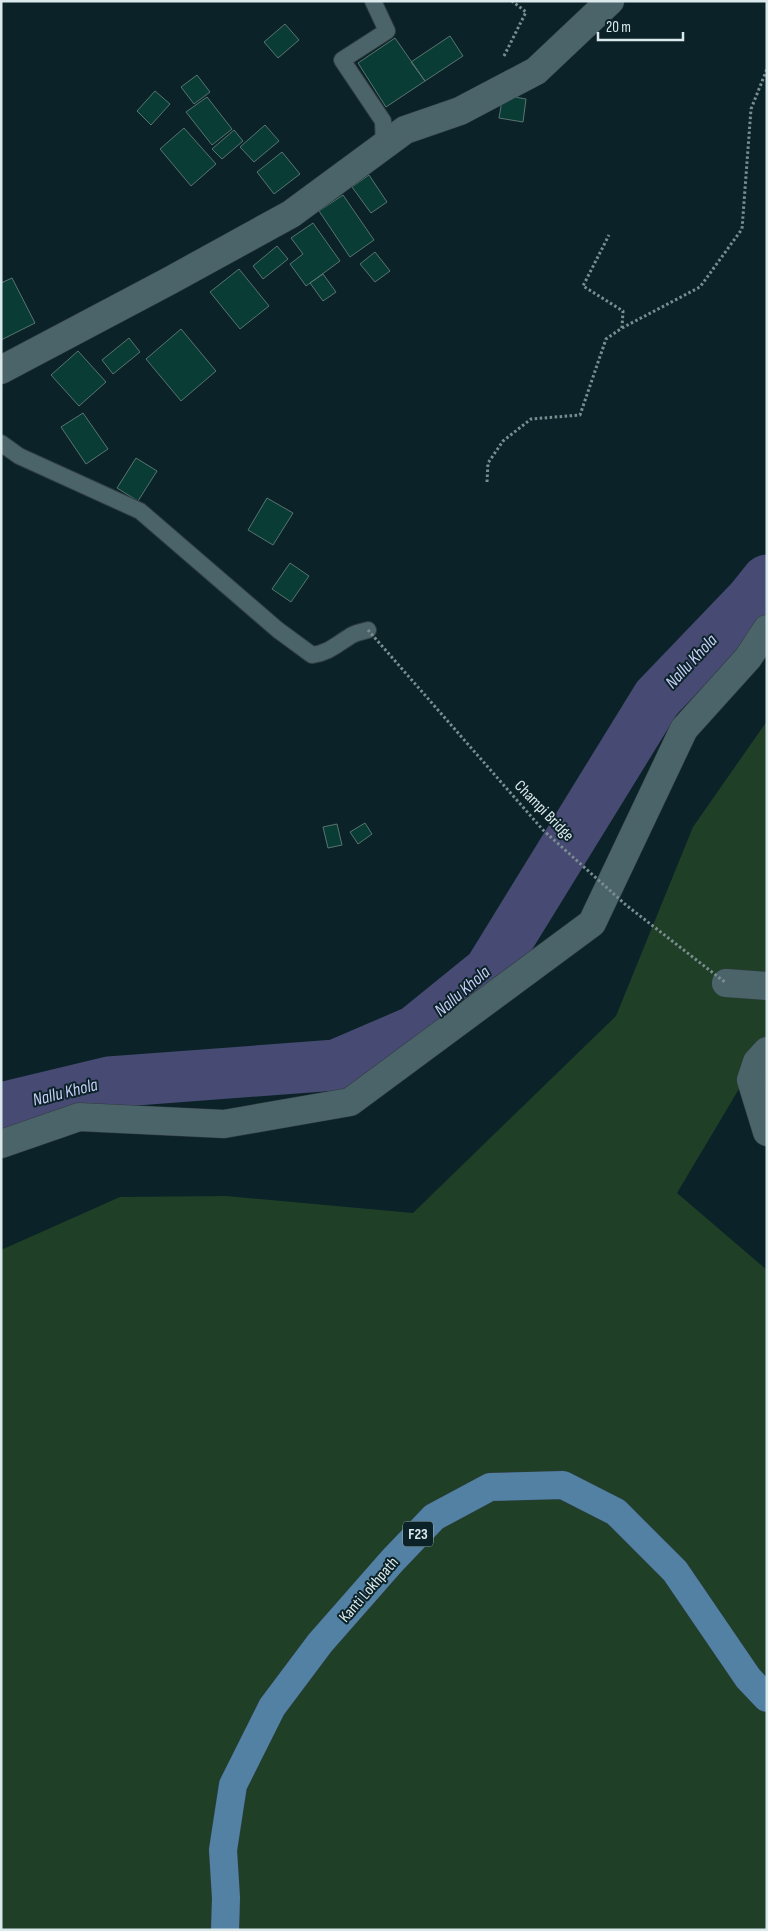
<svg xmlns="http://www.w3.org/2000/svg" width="768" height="1931" viewBox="0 0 768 1931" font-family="'Sofia Sans Condensed',sans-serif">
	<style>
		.green { fill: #1f3f26 }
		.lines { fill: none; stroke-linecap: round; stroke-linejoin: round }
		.river { stroke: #474a72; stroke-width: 51 }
		.building { fill: #083c35; stroke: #5a746f }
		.lane-casing { stroke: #303d41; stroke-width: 18 }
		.street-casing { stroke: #303d41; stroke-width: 29 }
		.primary-casing { stroke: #303d41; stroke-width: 29 }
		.path { stroke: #7a8d91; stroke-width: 3; stroke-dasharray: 2.5 2.5; stroke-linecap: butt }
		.lane { stroke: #4b646a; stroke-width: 16 }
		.street { stroke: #4b646a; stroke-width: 28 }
		.primary { stroke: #5281a4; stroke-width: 28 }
		.path-bridge { stroke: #7a8d91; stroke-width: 3; stroke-dasharray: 2.5 2.5; stroke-linecap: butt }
		.labels { text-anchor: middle; stroke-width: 4; stroke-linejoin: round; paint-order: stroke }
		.shield { fill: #0b2328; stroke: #9daeb1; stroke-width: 1 }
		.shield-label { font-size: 15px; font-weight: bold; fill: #dbe9ec }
		.street-label { font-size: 16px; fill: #dbe9ec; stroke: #0b2328 }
		.water-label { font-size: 18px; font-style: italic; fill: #c7ccf6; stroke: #0b2328 }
	</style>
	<rect width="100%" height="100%" fill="#0b2328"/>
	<!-- green -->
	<path class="green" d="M767,721v321l-90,151 90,77v660h-766v-680l119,-53 106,-1 187,17 203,-197 77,-189z"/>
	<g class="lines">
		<!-- river -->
		<path class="river" d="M1,1108l108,-26 227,-17 79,-34 74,-60 168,-273 94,-98 16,-20"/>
	</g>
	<!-- building -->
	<path class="building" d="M285,24l14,16 -21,18 -14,-16z
		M450,36l13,20 -38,25 -14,-19z
		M395,38l30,43 -39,26 -28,-44z
		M197,75l13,17 -16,12 -13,-17z
		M155,91l15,13 -19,21 -14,-14z
		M503,95l23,4 -3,23 -24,-4z
		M207,97l25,32 -20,16 -26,-33z
		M265,125l14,16 -25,21 -14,-15z
		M184,128l32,36 -25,22 -31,-37z
		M234,130l9,11 -21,18 -10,-10z
		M282,152l18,22 -26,20 -17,-22z
		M369,175l18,27 -16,11 -19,-26z
		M343,195l31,45 -24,17 -31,-46z
		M313,223l27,38 -34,25 -16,-22 13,-10 -12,-16z
		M277,246l11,13 -25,20 -10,-13z
		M375,252l15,19 -15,11 -15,-18z
		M239,269l30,37 -29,23 -30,-37z
		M323,274l13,18 -13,9 -13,-18z
		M12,278l23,45 -34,17v-57z
		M181,329l35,42 -35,30 -35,-42z
		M129,338l11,14 -27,22 -11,-14z
		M78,351l28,31 -27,24 -28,-31z
		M83,413l25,36 -22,15 -25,-37z
		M136,458l21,13 -19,30 -21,-13z
		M267,498l26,15 -20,32 -25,-15z
		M290,563l19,13 -18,26 -19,-13z
		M365,823l7,11 -14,10 -8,-12z
		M337,824l5,21 -14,3 -5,-21z"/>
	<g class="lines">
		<!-- lane casing -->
		<g class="lane-casing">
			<path id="lane" d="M373,1l14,30 -45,29 41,61 1,25
				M1,443l18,13 121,55 138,119 34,25c16,-2 24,-10 37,-18 5,-4 13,-5 19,-7"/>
		</g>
		<!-- street casing -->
		<g class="street-casing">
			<path id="street" d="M1,370l170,-90 120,-66 114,-84 55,-19 76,-40 74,-70
				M726,983l41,3
				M767,1051l-10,11 -6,18 16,52
				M1,1144l78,-27 145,7 126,-22 242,-179 92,-194 64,-71 19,-29"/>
		</g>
		<!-- primary casing -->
		<g class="primary-casing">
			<path id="primary" d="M225,1930l1,-32 -3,-48 10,-65 39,-78 48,-64 72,-82 42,-44 56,-30 73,-2 53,27 59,59 73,107 19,20"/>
		</g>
		<!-- path -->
		<path class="path" d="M504,56l22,-44 -14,-11
			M622,328l78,-41 42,-58 9,-120 16,-40
			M487,482l1,-19 15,-22 28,-22 49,-4 26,-76 16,-11 1,-17 -40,-25 26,-51"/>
		<!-- lane -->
		<use href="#lane" class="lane"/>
		<!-- street -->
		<use href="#street" class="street"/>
		<!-- primary -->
		<use href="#primary" class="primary"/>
		<!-- path-bridge -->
		<path class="path-bridge" d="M368,630l175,200 83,75 100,78"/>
	</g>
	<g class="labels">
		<!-- shield labels -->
		<rect class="shield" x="403" y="1521.5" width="30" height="25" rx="4"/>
		<g class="shield-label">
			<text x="418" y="1539">F23</text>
		</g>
		<!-- street labels -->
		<g class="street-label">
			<text transform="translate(545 810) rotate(46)" y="6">Champi Bridge</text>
			<text transform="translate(368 1589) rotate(-49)" y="6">Kanti Lokhpath</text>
		</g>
		<!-- water labels -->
		<g class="water-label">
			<text transform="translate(691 661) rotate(-47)" y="6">Nallu Khola</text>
			<text transform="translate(462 991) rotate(-41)" y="6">Nallu Khola</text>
			<text transform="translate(65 1092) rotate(-14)" y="6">Nallu Khola</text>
		</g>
	</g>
	<!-- border -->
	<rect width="768" height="1931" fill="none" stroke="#dbe9ec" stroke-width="5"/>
	<!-- scale -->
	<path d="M598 32v8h85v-8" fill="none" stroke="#dbe9ec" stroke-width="2.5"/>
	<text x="606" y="32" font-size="15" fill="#dbe9ec" stroke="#0b2328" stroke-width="4" paint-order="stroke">20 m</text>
</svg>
